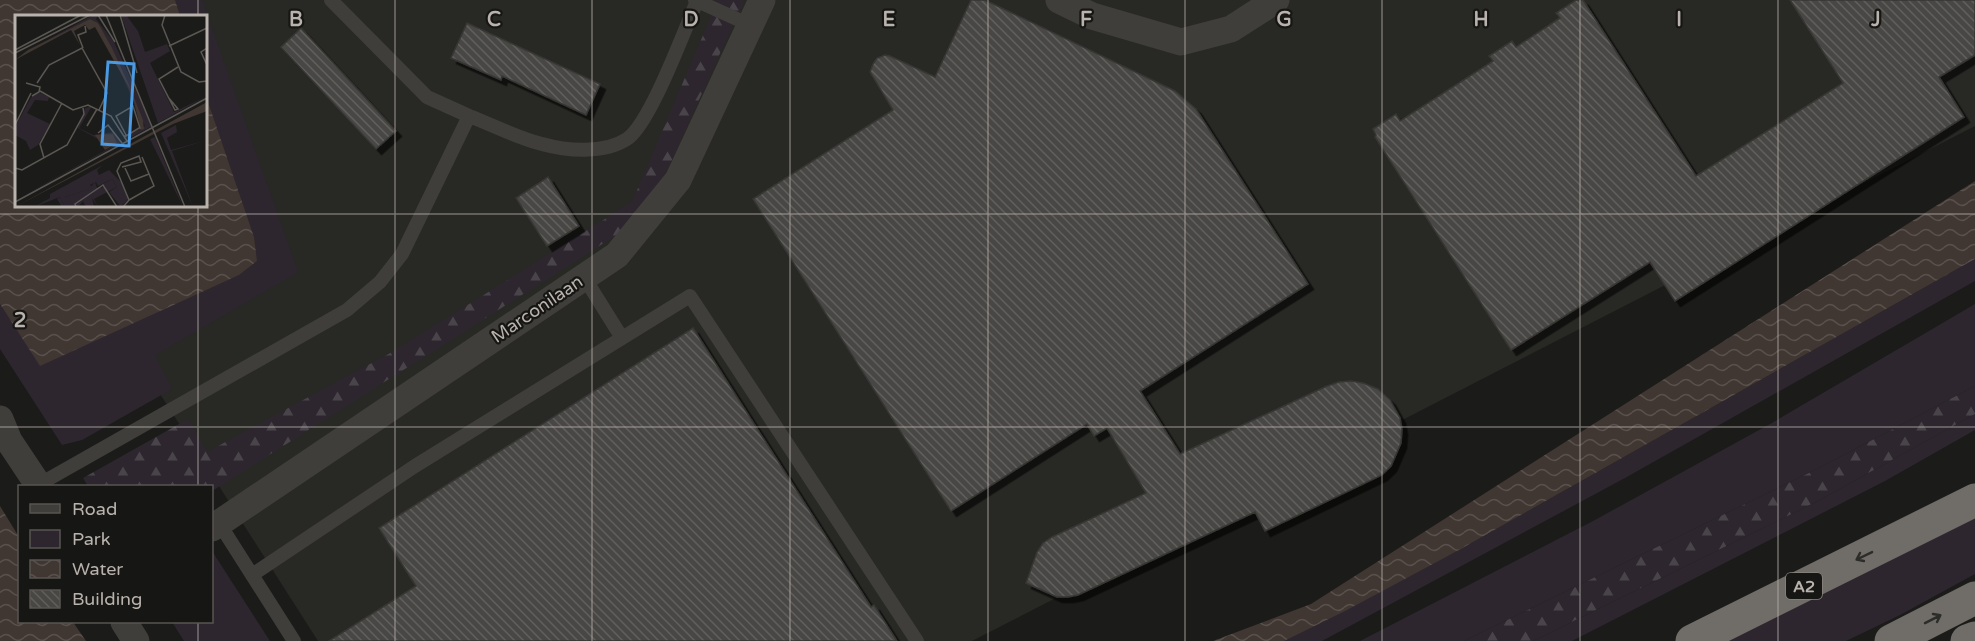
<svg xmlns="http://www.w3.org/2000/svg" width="1975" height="641" viewBox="0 0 1975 641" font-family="'Varela Round',sans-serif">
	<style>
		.built { fill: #282825 }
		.green { fill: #2d262e }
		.forest { fill: url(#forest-firs) }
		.water { fill: url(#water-waves) }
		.building { fill: url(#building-back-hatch); stroke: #373634; stroke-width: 1.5; filter: url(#shadow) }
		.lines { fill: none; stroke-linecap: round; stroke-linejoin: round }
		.lane { stroke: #403e3b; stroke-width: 14 }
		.street { stroke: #403e3b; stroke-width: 27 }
		.highway { stroke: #706c67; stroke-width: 33 }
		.oneway { stroke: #2c2c29 }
		.grid { fill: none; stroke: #bab3ad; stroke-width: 1.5; stroke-opacity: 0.55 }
		.labels { text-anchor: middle; stroke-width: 4.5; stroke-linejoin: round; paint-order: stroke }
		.shield { fill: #161614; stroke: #89847f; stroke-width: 1.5 }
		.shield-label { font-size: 16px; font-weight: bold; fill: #bab3ad }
		.street-label { font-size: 18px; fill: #bab3ad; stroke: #161614 }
		.inset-road { fill: none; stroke: #5b5854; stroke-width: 1.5 }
		.view { fill: #4b9ae2; fill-opacity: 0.15; stroke: #4b9ae2; stroke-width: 3 }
		.inset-edge { fill: none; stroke: #bab3ad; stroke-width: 3 }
		.grid-label { font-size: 20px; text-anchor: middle; font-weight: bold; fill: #bab3ad; stroke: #161614; stroke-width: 4.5; stroke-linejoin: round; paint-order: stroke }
	</style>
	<defs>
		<pattern id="forest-firs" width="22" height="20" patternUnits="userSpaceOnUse" patternTransform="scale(1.5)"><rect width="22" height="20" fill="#2d262e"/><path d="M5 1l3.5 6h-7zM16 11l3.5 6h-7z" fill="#49434a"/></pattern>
		<pattern id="water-waves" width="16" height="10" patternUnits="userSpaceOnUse" patternTransform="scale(1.5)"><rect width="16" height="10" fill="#403632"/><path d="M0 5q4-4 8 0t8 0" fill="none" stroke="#5a514d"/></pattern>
		<pattern id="building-back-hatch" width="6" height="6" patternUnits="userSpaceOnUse" patternTransform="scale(1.5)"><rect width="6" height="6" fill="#484744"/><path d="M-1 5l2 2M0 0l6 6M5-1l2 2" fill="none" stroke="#605f5c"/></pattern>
		<filter id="shadow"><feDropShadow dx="5.5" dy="5.5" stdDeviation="0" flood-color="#0009"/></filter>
	</defs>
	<rect width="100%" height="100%" fill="#1b1b19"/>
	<!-- built -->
	<path class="built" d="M0,0h1975v126l-1003,515h-654l-278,-435h166v-190h-190z"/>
	<!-- green -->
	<path class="green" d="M175,0h27l96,272 -143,83 17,34 -90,51 -20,5 -62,-96v-45l40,61 199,-90 18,-14 -3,-24 -48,-141v-80h-26z
		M1975,259v22l-350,197 -303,163h-44l181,-91z
		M1975,304v82l-158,83 -353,172h-104l233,-120 177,-97z
		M1975,414v16l-90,51 -313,160h-39l283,-139z
		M1975,518v56l-75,41 -54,26h-122z
		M212,551l58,90h-86l-12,-19h40z"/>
	<!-- forest -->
	<path class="forest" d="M718,0h26l-73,162 -23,43 -22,24 -414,262v-5h-124l-5,-8 105,-59 19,33 187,-101 238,-149z
		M1975,386v28l-159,88 -283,139h-69l353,-172z"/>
	<!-- water -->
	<path class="water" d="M0,0h175l5,16h-164v190h190v-110l48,141 3,24 -18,14 -199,91 -40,-62z
		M1975,181v78l-516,291 -114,61 -61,30h-71l98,-37z
		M0,506l19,31 1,85h53l13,19h-86z"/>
	<!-- building -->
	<path class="building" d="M971,0h14l190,91 21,18 112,175 -168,107 40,63 147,-68 12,-4 12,-1 12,2 15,6 12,11 10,18 2,11 -1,14 -10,23 -9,9 -117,56 -10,-19 -177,83 -10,2h-11l-31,-14 11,-31 6,-9 9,-6 94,-44 -39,-65 -13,8 -7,-12 -136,87 -198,-312 140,-89 -23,-38 3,-8 4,-6 8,-3 5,1 45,21z
		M1576,0h7l113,176 147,-93 -53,-83h185v55l-36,22 25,40 -289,184 -25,-39 -139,88 -136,-213 1,-2 -3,-6 23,-15 4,7 93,-60 -4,-5 23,-15 4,6 44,-29 -4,-5z
		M467,23l133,61 -14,31 -84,-39 -1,4 -50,-22z
		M301,28l95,103 -20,18 -95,-102z
		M548,177l31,49 -32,20 -31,-48z
		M693,328l178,279 3,-2 23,36h-568l87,-55 -37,-58z"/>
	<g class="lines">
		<!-- lane -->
		<path class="lane" d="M695,0l55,25
			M469,116c24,9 48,22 73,28 25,7 62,10 85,-5 23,-15 58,-110 70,-138
			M584,277l38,61
			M38,485l309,-175 33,-28 22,-28 67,-138 -42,-19 -96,-97
			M219,523l75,118
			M252,575l163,-109 275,-170 227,345"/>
		<!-- street -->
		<path class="street" d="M1059,0l33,16 89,26 50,-13 45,-29
			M0,419l9,22 30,45
			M212,528l405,-273 61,-75 84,-180
			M124,622l12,19"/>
		<!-- highway -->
		<path class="highway" d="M1692,641l283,-141
			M1891,641l84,-43
			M1967,641l8,-3"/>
	</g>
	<!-- one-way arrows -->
	<defs><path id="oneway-shaft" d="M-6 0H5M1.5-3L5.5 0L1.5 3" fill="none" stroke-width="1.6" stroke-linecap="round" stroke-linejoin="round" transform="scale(1.5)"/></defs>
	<g class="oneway">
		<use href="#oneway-shaft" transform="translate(1864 556) rotate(154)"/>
		<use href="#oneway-shaft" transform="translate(1933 619) rotate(-27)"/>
	</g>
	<!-- grid -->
	<path class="grid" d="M198,0v16M395,0v641M592,0v641M790,0v641M988,0v641M1185,0v641M1382,0v641M1580,0v641M1778,0v641M198,206v280M0,214h1975M0,427h1975M198,622v19"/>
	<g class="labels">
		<!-- shield labels -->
		<rect class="shield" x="1786" y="573" width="36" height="26" rx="4.5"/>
		<g class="shield-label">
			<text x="1804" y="592">A2</text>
		</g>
		<!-- street labels -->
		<g class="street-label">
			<text transform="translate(537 309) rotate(-34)" y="6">Marconilaan</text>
		</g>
	</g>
	<!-- overview -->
	<g transform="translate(15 15)">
		<rect width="192" height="192" fill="#1b1b19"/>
		<path d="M78,0h5l-2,4 18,23 38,84 -24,13 -3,-2 20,-11 -47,-103 -8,-4 -75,39zM106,0h5l12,16 7,21 22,-8 3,7 -20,12 24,49 33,-16 -49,27zM25,78l9,4 -1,4 -13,-1 -8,13 23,11 -12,21 -8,5 -4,-9 -11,-6v-8l17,-31zM77,91l-13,22 14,7 21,-3 7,11 -106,57 102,-56 -4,-10 -17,4 -18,-10 7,-20zM161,110l1,7 -10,6 4,12 36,-10 -35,11 21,56 -32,-74zM97,164l5,8 -23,12 4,8 -6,-9 2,9h-8l-3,-6 -5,6h-16l-5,-8 3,-2 5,10v-10l24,-8 6,-7 2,6 9,-1 -5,-2z" fill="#2d262e"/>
		<path d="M140,122l28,70 -33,-68zM88,150l-6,5 2,5 10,-5 13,13 6,16 -7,8 -12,-15 8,-5 -5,-8 -14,7 -2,-4 -6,3 3,3 -28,9 3,8 -3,2 -5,-10 -26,10 16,-9v-4z" fill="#2d262e"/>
		<path d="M75,4l8,4 14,25 17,37 14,35 1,9 -3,1 -10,-39 -36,-64 -6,3 -4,-5 -11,6 6,14 -9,-15 -56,30 13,-10zM192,87v9l-34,13 -158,83zM98,119l4,9 -12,7 -10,-15z" fill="#403632"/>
		<path class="inset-road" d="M83,0l17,27M91,0l79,192M105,0l17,58M150,0l-3,10 19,47 18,10 8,-1M154,31l38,-18M68,33l-5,-13 8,-3 -1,-6M192,33l-6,4 6,13M0,35l66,-35M0,38l75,-38M11,68l14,4 -1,5 -7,4M22,68l12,-18 33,-17 25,45 -8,17M25,76l33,19 15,-5 23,11 16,25M153,82l10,12 -3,1 -16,-31 19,-12M0,110l16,-32M72,111l10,-17M83,118l10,-8 14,18M109,121h2l13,-8h1l-7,-22 -17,10 10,19M29,143l-4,-14 22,-41M107,152l19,-5 -2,-6 -18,7 -4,8 12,29 -6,7M0,153l7,2 45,-25 17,-31 -1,-6M110,153l6,13 18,-7M114,185l25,-14 -12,-29M0,187l192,-104M61,192l-1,-3 28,-19 14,22"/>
		<path class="view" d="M93,47l26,2 -5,82 -27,-2z"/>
		<rect width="192" height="192" class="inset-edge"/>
	</g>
	<g class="grid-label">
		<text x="296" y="26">B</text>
		<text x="494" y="26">C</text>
		<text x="691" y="26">D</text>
		<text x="889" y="26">E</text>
		<text x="1086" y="26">F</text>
		<text x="1284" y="26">G</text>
		<text x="1481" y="26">H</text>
		<text x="1679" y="26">I</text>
		<text x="1876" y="26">J</text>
		<text x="20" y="327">2</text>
	</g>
	<!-- legend -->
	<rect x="18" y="485" width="195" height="138" fill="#161614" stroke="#585551" stroke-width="1.5"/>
	<rect x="30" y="504" width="30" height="9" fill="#403e3b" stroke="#585551" stroke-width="1.5"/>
	<text x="72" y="515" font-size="18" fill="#bab3ad">Road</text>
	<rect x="30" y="530" width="30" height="18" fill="#2d262e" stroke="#585551" stroke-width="1.5"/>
	<text x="72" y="545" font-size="18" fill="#bab3ad">Park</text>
	<rect x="30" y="560" width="30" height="18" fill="url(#water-waves)" stroke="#585551" stroke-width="1.5"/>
	<text x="72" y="575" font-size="18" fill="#bab3ad">Water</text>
	<rect x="30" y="590" width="30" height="18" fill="url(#building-back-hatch)" stroke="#585551" stroke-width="1.5"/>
	<text x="72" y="605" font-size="18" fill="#bab3ad">Building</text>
</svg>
